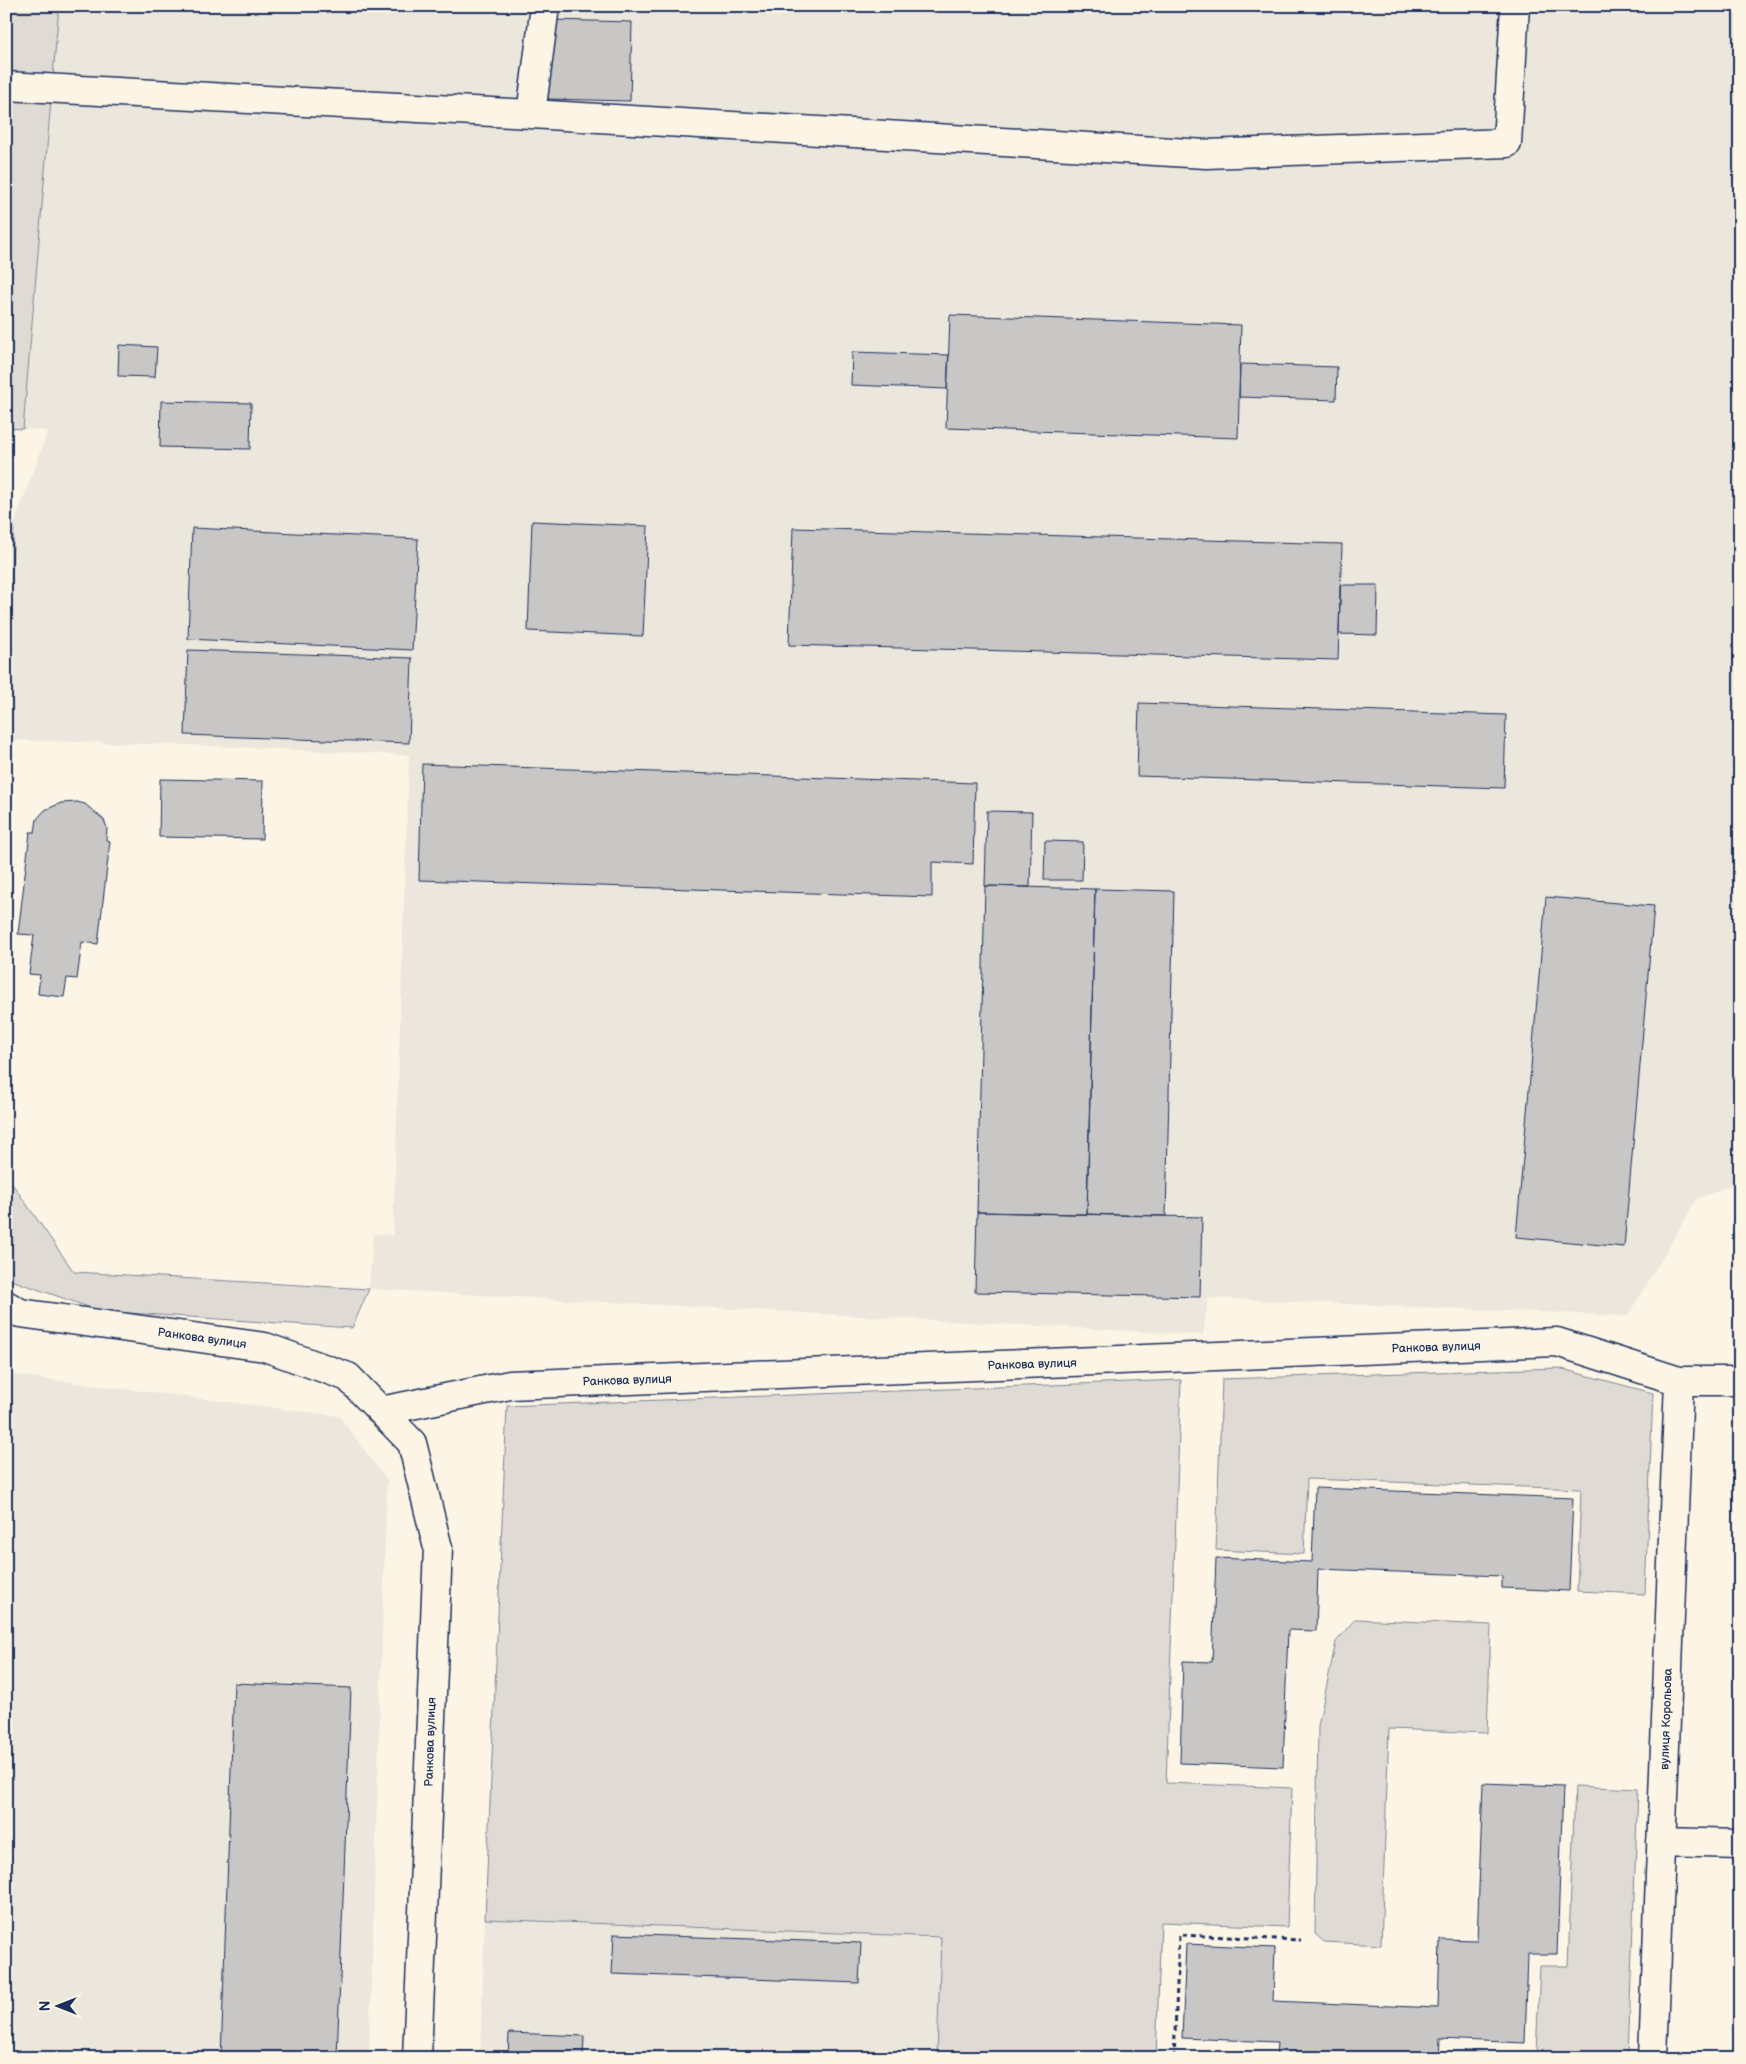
<svg xmlns="http://www.w3.org/2000/svg" width="1746" height="2064" viewBox="0 0 1746 2064" font-family="'Balsamiq Sans',sans-serif">
	<style>
		.built { fill: #ece7dc }
		.green { fill: #dfdbd4; stroke: #7d8599 }
		.building { fill: #c8c7c6; stroke: #1b2f5e }
		.lines { fill: none; stroke-linecap: round; stroke-linejoin: round }
		.minor-casing { stroke: #1b2f5e; stroke-width: 31 }
		.path { stroke: #1b2f5e; stroke-width: 3; stroke-dasharray: 5 4; stroke-linecap: butt }
		.minor { stroke: #fcf5e5; stroke-width: 28 }
		.labels { text-anchor: middle; stroke-width: 4; stroke-linejoin: round; paint-order: stroke }
		.street-label { font-size: 12px; fill: #1b2f5e; stroke: #fcf5e5 }
	</style>
	<rect width="100%" height="100%" fill="#fcf5e5"/>
	<filter id="ink" filterUnits="userSpaceOnUse"><feTurbulence type="fractalNoise" baseFrequency=".02" numOctaves="2"/><feDisplacementMap in="SourceGraphic" scale="10" xChannelSelector="R" yChannelSelector="G"/><feConvolveMatrix kernelMatrix="1 2 1 2 8 2 1 2 1" color-interpolation-filters="sRGB"/></filter>
	<g filter="url(#ink)">
		<!-- built -->
		<path class="built" d="M59,6h1681v1176l-43,17 -69,117 -420,-18 -5,37 -834,-46 4,-55 20,1 16,-480 -221,-10 -182,-5v-62l8,-154 34,-93 -25,-2z
			M6,1374l333,42 48,64 -18,578h-363z
			M485,1919l456,18 -4,121h-457z"/>
		<!-- green -->
		<path class="green" d="M6,6h53l-36,423 -17,-1z
			M6,523l8,1 -8,154z
			M6,1175l68,97 295,17 -17,39 -252,-17 -89,-31 -5,-6z
			M1558,1368l95,25 -8,201 -68,-3 4,-102 -274,-10 -3,75 -88,-4 6,-171z
			M1181,1380l-15,403 126,5 -5,139 -126,-5 -5,136h-219l4,-121 -456,-18 22,-513z
			M1355,1619l136,6 -4,108 -98,-4 -8,216 -57,-3 -9,-8 3,-208 18,-84z
			M1575,1786l63,3 -10,269h-176v-6l84,3 4,-89h28z"/>
		<!-- building -->
		<path class="building" d="M551,20l81,2 -2,79 -82,-2z
			M950,315l291,10 -3,113 -292,-10z
			M119,345l38,2 -2,30 -37,-1z
			M852,352l97,3 -2,34 -96,-4z
			M1240,364l97,3 -1,33 -97,-3z
			M161,401l90,2 -1,46 -90,-2z
			M532,521l116,5 -5,110 -115,-5z
			M192,528l226,11 -6,111 -224,-11z
			M793,528l549,16 -4,116 -549,-15z
			M1340,585h38l-1,50 -38,-1z
			M188,650l224,8 -3,85 -224,-8z
			M1139,703l367,12 -2,73 -367,-12z
			M422,764l553,19 -2,81 -41,-2v35l-513,-17z
			M160,779l103,2 -1,58 -103,-2z
			M77,802l8,2 19,16 3,8 -1,12 4,1 -12,103 -16,-2 -5,37 -10,-1 -3,19 -26,-3 2,-19 -11,-1 5,-39 -16,-1 12,-102h5l2,-13 8,-9 16,-7z
			M987,811l45,1 -2,75 -45,-1z
			M1045,841l38,1 -1,38h-38z
			M985,886l110,3 -8,325 -110,-2z
			M1095,889l79,2 -8,325 -79,-2z
			M1546,897l108,9 -30,341 -108,-10z
			M977,1212l225,5 -2,80 -225,-5z
			M1315,1488l258,10 -4,93 -67,-3v-12l-184,-7 -2,62 -28,-1 -5,137 -103,-4 3,-102 29,1 4,-104 96,4z
			M234,1683l117,5 -14,370h-116z
			M1483,1783l80,3 -6,168h-29l-3,89 -85,-4 -1,19h-163l1,-16 -95,-4 4,-94 89,4 -2,53 165,7 2,-69 37,1z
			M614,1934l247,9 -2,40 -247,-9z
			M509,2033l75,3 -1,22h-75z
			M631,2052l158,6h-158z"/>
		<g class="lines">
			<!-- minor casing -->
			<g class="minor-casing">
				<path id="minor" d="M6,86l525,28 14,-108
					M531,114l675,40 301,-11 8,-137
					M6,1305l14,8 245,34 83,30 64,66 26,105 -21,510
					M381,1411l129,-26 1047,-43 122,39h61
					M1661,1842l79,2
					M1653,2058l26,-677"/>
			</g>
			<!-- path -->
			<path class="path" d="M1174,2058l5,-123 122,5"/>
			<!-- minor -->
			<use href="#minor" class="minor"/>
		</g>
	</g>
	<g class="labels">
		<!-- street labels -->
		<g class="street-label">
			<text transform="translate(202 1338) rotate(8)" y="4">Ранкова вулиця</text>
			<text transform="translate(1436 1347) rotate(-2)" y="4">Ранкова вулиця</text>
			<text transform="translate(1032 1364) rotate(-2)" y="4">Ранкова вулиця</text>
			<text transform="translate(627 1380) rotate(-2)" y="4">Ранкова вулиця</text>
			<text transform="translate(1666 1719) rotate(-88)" y="4">вулиця Корольова</text>
			<text transform="translate(430 1742) rotate(-88)" y="4">Ранкова вулиця</text>
		</g>
	</g>
	<!-- margin -->
	<rect width="1746" height="2064" fill="none" stroke="#fcf5e5" stroke-width="25"/>
	<rect x="12" y="12" width="1721" height="2039" fill="none" stroke="#1b2f5e" stroke-width="2" filter="url(#ink)"/>
	<!-- north arrow -->
	<g transform="translate(58 2006) rotate(270)" stroke="#fcf5e5" stroke-width="4" paint-order="stroke">
	<path d="M0-4L9 19L0 12L-9 19Z" fill="#1b2f5e"/>
	<text y="-8" font-size="14" font-weight="bold" text-anchor="middle" fill="#1b2f5e">N</text>
	</g>
</svg>
